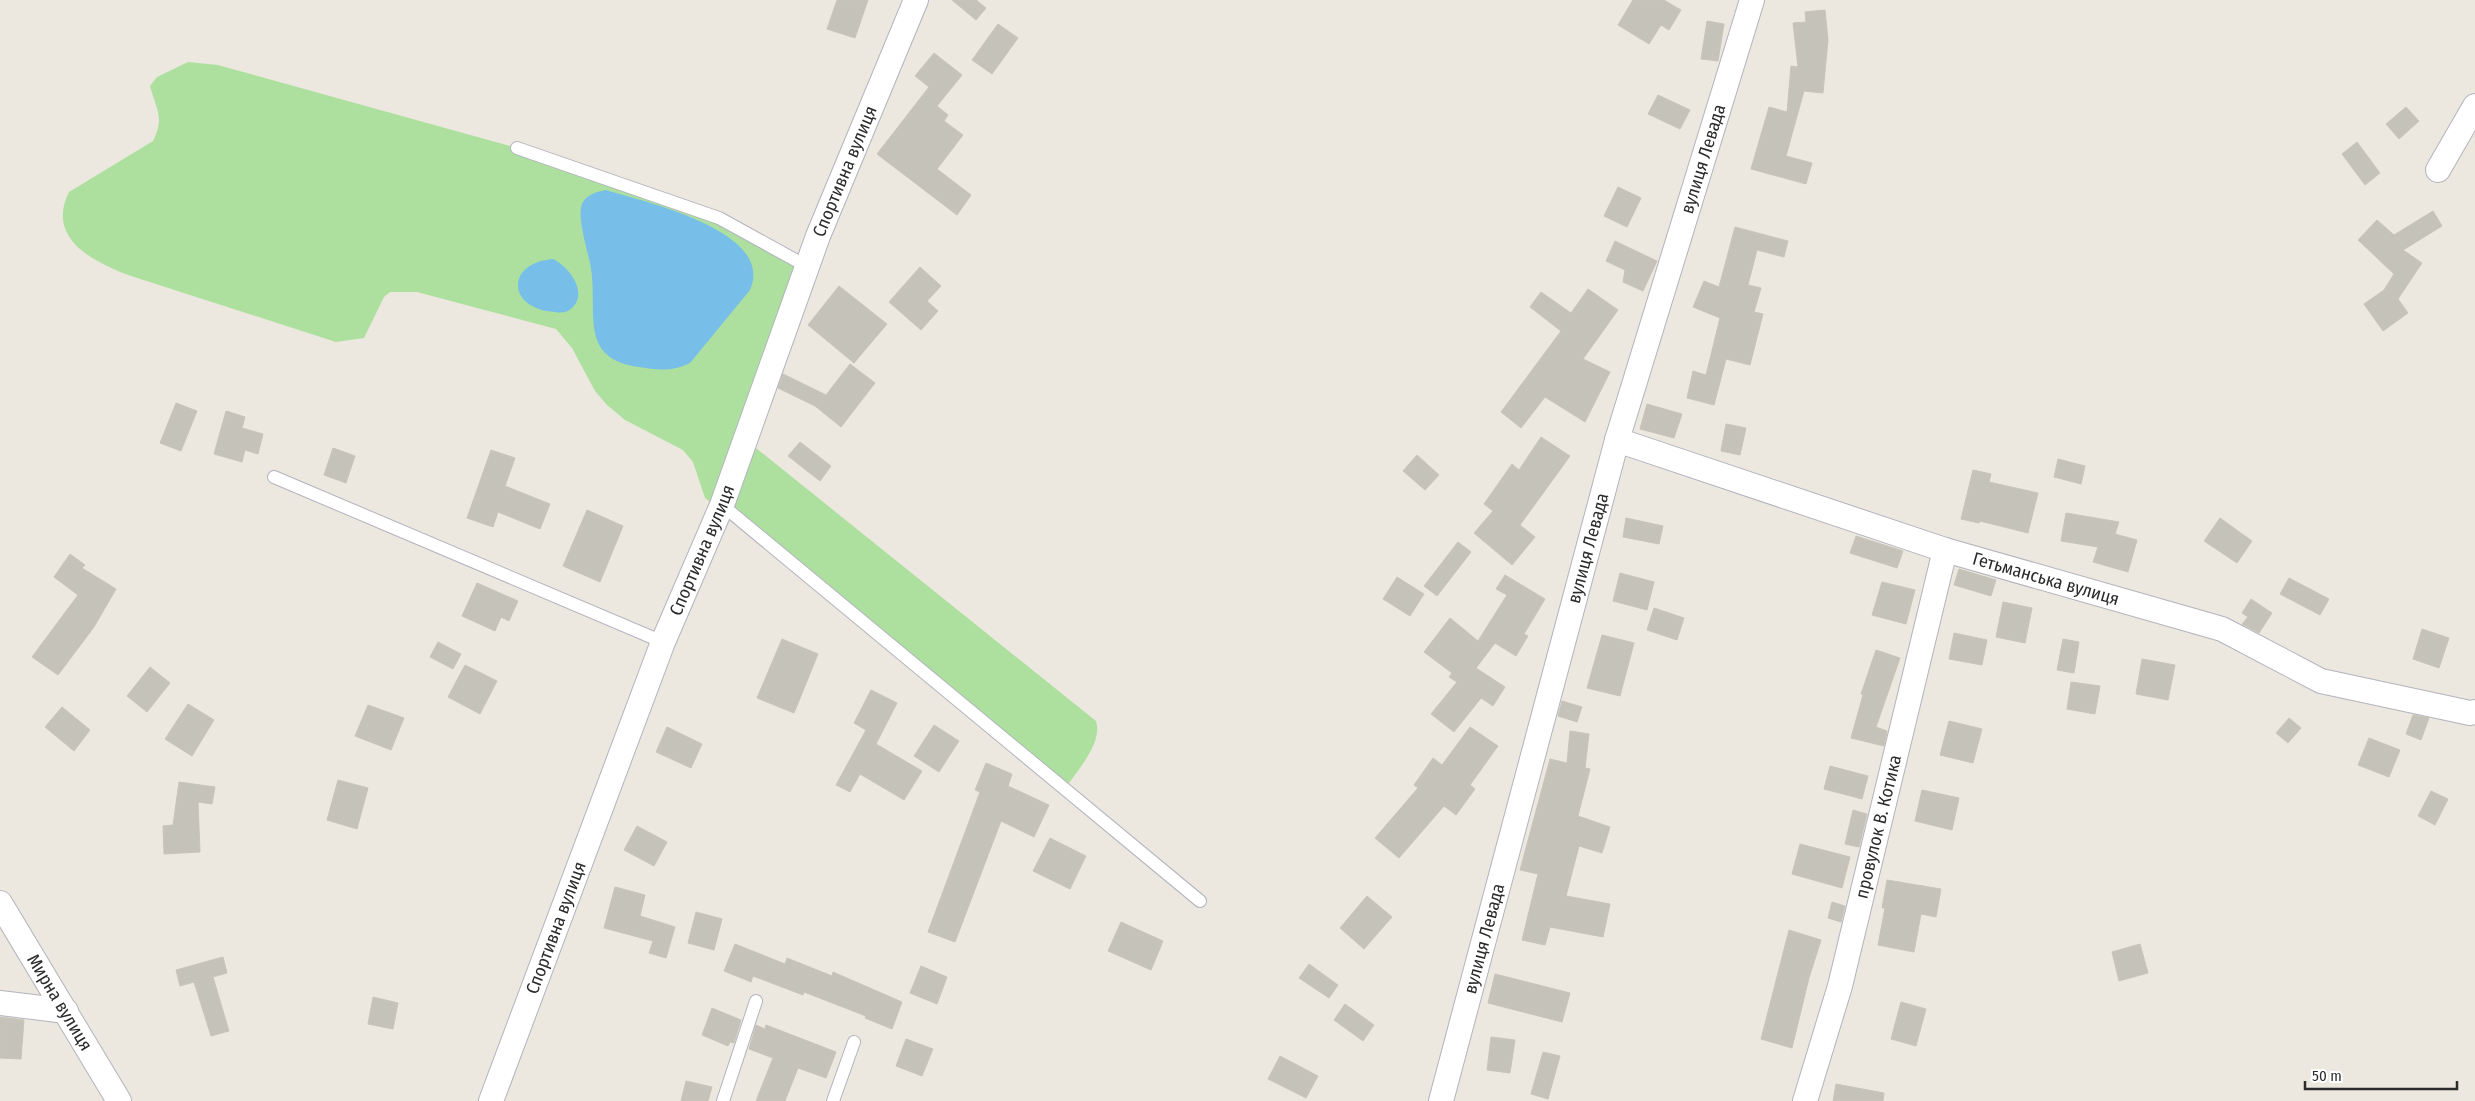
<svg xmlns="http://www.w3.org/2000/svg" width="2475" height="1101" viewBox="0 0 2475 1101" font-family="'Fira Sans Condensed',sans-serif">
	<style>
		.green { fill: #ade09e }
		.water { fill: #77bee9 }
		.building { fill: #c5c2ba; stroke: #c8c4b8 }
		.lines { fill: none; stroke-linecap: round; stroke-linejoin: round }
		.lane-casing { stroke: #b2b3be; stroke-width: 14 }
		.street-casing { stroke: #b2b3be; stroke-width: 26 }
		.lane { stroke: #fff; stroke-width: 12 }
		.street { stroke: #fff; stroke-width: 24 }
		.labels { text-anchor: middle; stroke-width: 5; stroke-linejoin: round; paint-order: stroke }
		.street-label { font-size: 18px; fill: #2b2b2b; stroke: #fff }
	</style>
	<rect width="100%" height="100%" fill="#ece8df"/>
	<!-- green -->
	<path class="green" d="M188,62l30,3 299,83 202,70 89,49 -62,173 350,281c7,23 -19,49 -31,68l-360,-291 -12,-36 -10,-12 -58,-30 -18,-15 -12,-14 -23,-43 -16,-19 -139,-37h-27l-6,5 -20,41 -28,4 -208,-67c-36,-14 -82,-37 -59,-83l84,-51c12,-23 3,-32 -3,-55l7,-9z"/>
	<!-- water -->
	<path class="water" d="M606,190c39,12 170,41 144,100l-60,73c-18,9 -32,7 -51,4 -61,-8 -41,-55 -48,-98 -2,-16 -16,-54 -8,-67 5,-8 14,-10 23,-12z
		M553,259c15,7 36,33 19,49 -5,5 -11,5 -17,4 -47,-2 -51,-49 -2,-53z"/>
	<!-- building -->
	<path class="building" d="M837,0h31l-13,38 -28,-9z
		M952,0h24l10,8 -10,12z
		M1633,0h31l17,10 -12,20 -8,-5 -12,19 -31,-19z
		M1825,10l3,30 -5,53 -19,-2 -18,65 26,7 -6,21 -55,-15 18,-62 18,5 4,-46 7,1 -5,-44 13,-1 -1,-10z
		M1707,21l17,3 -6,37 -17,-2z
		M998,24l20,14 -26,36 -20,-14z
		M934,53l28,22 -25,31 11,9 -4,6 19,14 -26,34 34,26 -14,20 -80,-61 52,-67 -14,-11z
		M1658,95l32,15 -10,19 -32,-15z
		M2406,107l13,14 -20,18 -13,-15z
		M2357,142l23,31 -15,12 -23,-31z
		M1618,187l23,11 -14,29 -23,-11z
		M2433,211l9,15 -39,24 19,13 -24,36 10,14 -25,18 -19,-27 20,-14 10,-16 -36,-34 19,-20 17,15z
		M1735,227l53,14 -4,16 -27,-7 -9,35 13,3 -7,24 9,2 -13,51 -24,-6 -12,46 -27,-7 6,-27 13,4 14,-57 -27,-11 11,-26 15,6z
		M1615,241l42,20 -14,30 -20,-9 2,-12 -19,-9z
		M920,267l21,19 -14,15 11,10 -17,19 -32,-28z
		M839,286l48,38 -33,39 -46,-38z
		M1588,289l30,21 -35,49 27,13 -25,50 -40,-25 -24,31 -20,-16 60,-81 -31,-24 11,-15 30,21z
		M850,364l25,19 -34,44 -26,-21 -37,-18 5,-14 43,21z
		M176,403l21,8 -16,40 -21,-8z
		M1647,404l35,10 -8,24 -34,-9z
		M226,411l19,6 -3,11 21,6 -5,20 -13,-4 -3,12 -28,-8z
		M1726,424l20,4 -6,27 -19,-4z
		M1541,437l29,19 -50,69 15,12 -23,28 -38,-32 19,-22 -9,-7 28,-40 7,6z
		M800,442l31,24 -11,15 -32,-25z
		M333,448l22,8 -9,27 -22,-8z
		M491,450l24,8 -10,28 45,18 -10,25 -42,-17 -5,15 -26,-9z
		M1417,455l22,20 -14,15 -22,-19z
		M2058,459l27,7 -4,18 -27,-7z
		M1973,470l18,4 -2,8 49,11 -10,40 -48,-12 -1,2 -18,-4z
		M587,510l36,16 -23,56 -37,-16z
		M2066,513l53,9 -4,12 22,6 -9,32 -35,-10 5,-15 -37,-6z
		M1626,518l37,8 -4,18 -36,-7z
		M2220,518l32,23 -15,22 -33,-22z
		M1856,536l47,15 -6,17 -47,-15z
		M1458,542l13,10 -34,44 -13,-10z
		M70,554l15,11 -3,3 34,21 -22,38 -36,48 -26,-18 46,-62 -24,-18z
		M1959,569l37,11 -5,16 -37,-11z
		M1620,573l34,9 -7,28 -34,-9z
		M1505,575l40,24 -21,35 4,2 -12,20 -21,-13 -19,25 29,19 -12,19 -12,-8 -27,34 -23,-18 26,-32 -8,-5 3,-4 -28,-21 26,-34 28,23 29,-46 -11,-6z
		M1397,577l27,17 -14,22 -27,-17z
		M2289,578l40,21 -9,16 -40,-21z
		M1882,582l33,8 -9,34 -34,-9z
		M477,583l41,18 -9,20 -8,-4 -6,14 -33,-15z
		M2251,599l21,14 -13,20 -17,-9 6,-7 -6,-4z
		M2003,602l29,6 -7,35 -29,-6z
		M1654,608l30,10 -7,22 -30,-10z
		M2422,629l27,9 -10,30 -26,-9z
		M1954,633l33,7 -5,25 -33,-6z
		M1602,635l32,8 -14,53 -33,-8z
		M782,639l36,15 -24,59 -37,-15z
		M2063,639l16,3 -5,31 -17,-3z
		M438,642l23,12 -8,15 -23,-12z
		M1876,650l24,8 -24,69 11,4 -3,15 -33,-8 12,-43 -2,-1z
		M2142,659l33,6 -7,35 -32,-6z
		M465,665l32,16 -17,33 -32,-17z
		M150,667l20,16 -23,29 -20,-16z
		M2071,682l29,4 -5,28 -28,-5z
		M871,690l26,13 -21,41 46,27 -18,29 -44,-26 -10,18 -14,-7 30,-55 -12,-7z
		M1562,701l20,6 -5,15 -19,-6z
		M188,704l26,16 -22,36 -27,-17z
		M368,705l36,13 -13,32 -36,-14z
		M62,707l28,23 -16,21 -29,-24z
		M2413,715l16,3 -8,22 -15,-6z
		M2289,718l12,10 -13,15 -12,-10z
		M1949,721l33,8 -9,34 -33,-8z
		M934,725l25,16 -20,31 -25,-16z
		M667,727l35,17 -11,24 -35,-16z
		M1470,727l28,19 -28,39 5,4 -19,26 -12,-9 -45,52 -24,-20 43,-50 -4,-3 19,-27 9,7z
		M1570,731l19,3 -4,34 5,1 -12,47 32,11 -8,26 -23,-7 -13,50 44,8 -7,33 -53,-10 -5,18 -23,-5 16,-66 -18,-4 30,-111 17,4z
		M2369,738l31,12 -11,27 -31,-12z
		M986,763l26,11 -4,12 41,19 -15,32 -33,-16 -46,121 -27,-10 52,-140 -5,-2z
		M1830,766l38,10 -6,23 -38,-10z
		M338,780l30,8 -11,41 -30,-9z
		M179,782l36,5 -3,17 -14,-2 2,50 -36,2 -1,-28 10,-1z
		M1922,790l37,8 -7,32 -37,-9z
		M2431,791l17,8 -13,26 -17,-9z
		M1853,810l14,4 -8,33 -14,-3z
		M637,826l30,16 -13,24 -30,-16z
		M1050,838l36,18 -16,33 -37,-18z
		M1800,844l50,13 -8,31 -50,-14z
		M1887,880l54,9 -5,28 -15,-3 -7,38 -36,-7 7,-37h-3z
		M615,887l30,8 -5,21 35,11 -9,31 -17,-5 4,-12 -49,-13z
		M1367,896l25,21 -28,32 -24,-21z
		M1832,902l13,4 -4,16 -13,-4z
		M696,912l26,7 -8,31 -26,-7z
		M1121,922l42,19 -12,29 -43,-19z
		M1789,930l32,10 -12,38 -17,70 -31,-9z
		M735,944l50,20 2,-6 45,18 1,-4 69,30 -10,27 -27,-11 1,-2 -62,-24 -1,3 -50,-19 -2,6 -27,-11z
		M2140,944l8,29 -29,8 -7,-29z
		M223,957l4,16 -14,4 16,54 -18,5 -17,-54 -14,4 -4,-16z
		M1309,964l29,21 -9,13 -30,-20z
		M921,966l26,11 -10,27 -27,-11z
		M1495,974l75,19 -8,29 -74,-19z
		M373,997l25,6 -5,26 -25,-5z
		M1901,1002l25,7 -10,37 -25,-7z
		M1345,1004l29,21 -11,16 -29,-21z
		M712,1008l29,12 -7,23 -4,-1 -2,4 -26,-11z
		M0,1017l24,3 -3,39 -21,-1z
		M756,1025l9,4 1,-4 70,27 -10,26 -28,-10 -13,33h-29l17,-43 -24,-9z
		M1491,1037l24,3 -5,33 -23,-3z
		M906,1039l27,10 -11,27 -26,-10z
		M1543,1052l17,4 -12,43 -17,-5z
		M1280,1056l38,20 -12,22 -38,-19z
		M686,1081l26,6 -4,14h-27z
		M1836,1084l48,9 -1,8h-50z"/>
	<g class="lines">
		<!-- lane casing -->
		<g class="lane-casing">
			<path id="lane" d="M517,148l202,70 89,49
				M274,477l389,165
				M722,505l478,396
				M723,1101l33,-100
				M833,1101l21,-59"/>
		</g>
		<!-- street casing -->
		<g class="street-casing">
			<g id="street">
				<path d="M2438,170l37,-64"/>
				<path id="s1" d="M1617,440l328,110 277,79 99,52 149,32 5,-1"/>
				<path id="s2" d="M0,903l119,198"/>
				<path d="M0,1003l66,8"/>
				<path id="s3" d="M491,1101l172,-459 59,-137 96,-269 98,-236"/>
				<path id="s4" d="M1441,1101l176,-661 135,-440"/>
				<path id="s5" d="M1805,1101l35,-115 105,-436"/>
			</g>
		</g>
		<!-- lane -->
		<use href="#lane" class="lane"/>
		<!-- street -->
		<use href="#street" class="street"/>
	</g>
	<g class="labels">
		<!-- street labels -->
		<g class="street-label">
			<text dy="6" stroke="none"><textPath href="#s4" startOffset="978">вулиця Левада</textPath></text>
			<text dy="6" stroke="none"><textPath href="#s3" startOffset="995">Спортивна вулиця</textPath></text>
			<text dy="6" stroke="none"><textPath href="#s4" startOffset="572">вулиця Левада</textPath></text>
			<text dy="6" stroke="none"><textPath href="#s3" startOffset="590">Спортивна вулиця</textPath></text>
			<text dy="6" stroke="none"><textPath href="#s1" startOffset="451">Гетьманська вулиця</textPath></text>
			<text dy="6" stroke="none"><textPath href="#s5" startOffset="284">провулок В. Котика</textPath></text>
			<text dy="6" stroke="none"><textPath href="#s3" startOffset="185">Спортивна вулиця</textPath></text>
			<text dy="6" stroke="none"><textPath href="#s4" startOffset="168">вулиця Левада</textPath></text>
			<text dy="6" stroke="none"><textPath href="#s2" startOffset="116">Мирна вулиця</textPath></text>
		</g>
	</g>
	<!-- scale -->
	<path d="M2305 1081v8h152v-8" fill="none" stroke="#2b2b2b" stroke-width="2.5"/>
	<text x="2312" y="1081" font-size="15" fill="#2b2b2b" stroke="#ffffff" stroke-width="4" paint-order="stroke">50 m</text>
</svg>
